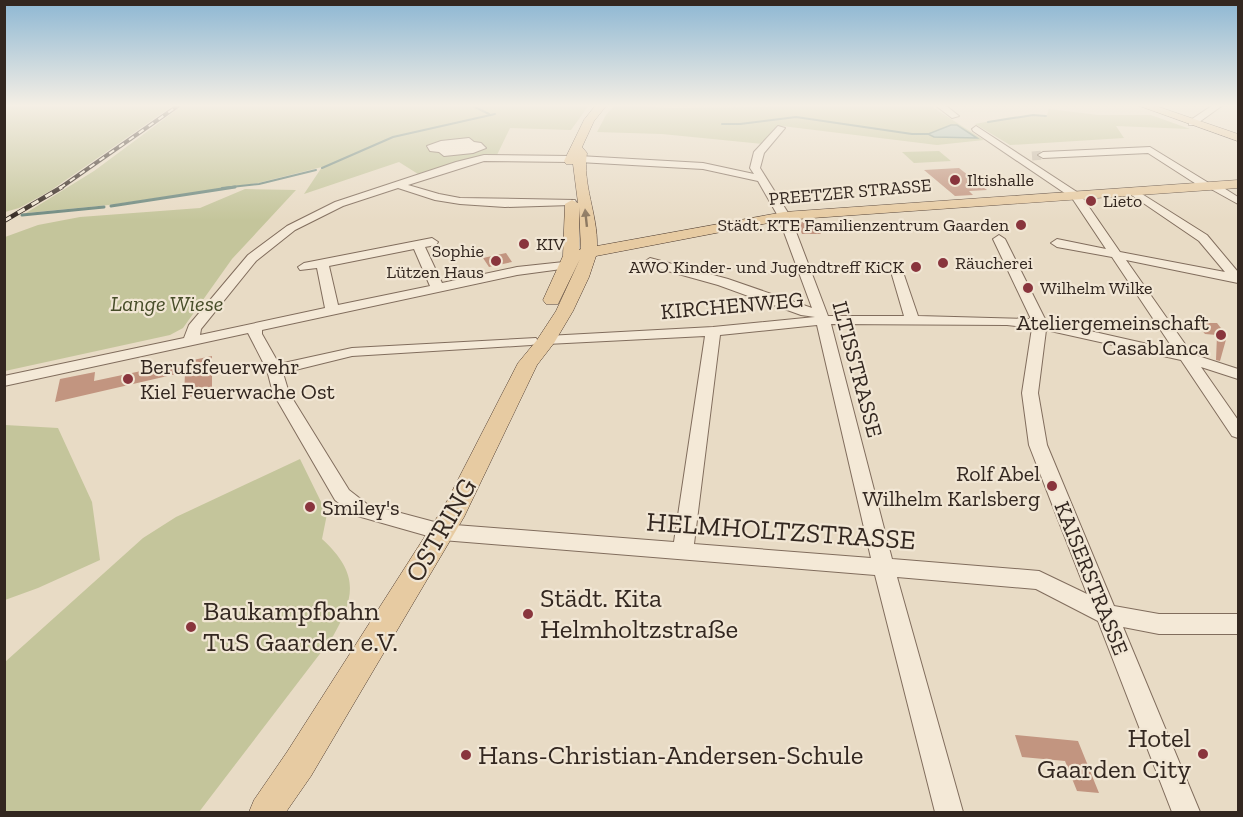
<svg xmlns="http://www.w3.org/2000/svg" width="1243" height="817" viewBox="0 0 1243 817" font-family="'Zilla Slab',serif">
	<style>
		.green { fill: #c4c59b }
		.water { fill: #a6bcb4; stroke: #6e8980; stroke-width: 1.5 }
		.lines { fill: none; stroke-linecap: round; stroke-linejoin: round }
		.stream-far1 { stroke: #6e8980; stroke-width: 2 }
		.stream { stroke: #6e8980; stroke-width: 3 }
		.building { fill: #c29580 }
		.minor-tunnel { stroke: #c4b7a4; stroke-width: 9; stroke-dasharray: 9 4.5; stroke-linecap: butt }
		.minor-casing { stroke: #816d5d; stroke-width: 2 }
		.major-casing { stroke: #503d31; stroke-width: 1 }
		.minor { fill: #f4e9d7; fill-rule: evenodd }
		.major { fill: #e7cba2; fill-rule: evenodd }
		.rail-far1-casing { stroke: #332720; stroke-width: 4 }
		.rail-casing { stroke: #332720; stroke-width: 4.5 }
		.rail-far1 { stroke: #f1e6d4; stroke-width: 2; stroke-dasharray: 6; stroke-linecap: butt }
		.rail { stroke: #f1e6d4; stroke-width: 3; stroke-dasharray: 8; stroke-linecap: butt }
		.oneway { fill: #8d7961 }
		.poi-dot { fill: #89353d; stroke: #f1e6d4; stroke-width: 2 }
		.labels { text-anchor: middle; stroke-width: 4.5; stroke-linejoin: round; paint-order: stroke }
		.far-poi-label { font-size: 18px; fill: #332720; stroke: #f1e6d4; text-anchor: start }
		.far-street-label { font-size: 18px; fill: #332720; stroke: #f1e6d4 }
		.park-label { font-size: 22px; font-style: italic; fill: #474d29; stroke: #f1e6d4 }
		.street-label { font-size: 22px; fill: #332720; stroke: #f1e6d4 }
		.poi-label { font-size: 22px; fill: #332720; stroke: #f1e6d4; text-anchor: end }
		.near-street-label { font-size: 27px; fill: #332720; stroke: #f1e6d4 }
		.near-poi-label { font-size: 27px; fill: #332720; stroke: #f1e6d4; text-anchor: start }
	</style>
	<rect width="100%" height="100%" fill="#e8dbc5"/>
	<!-- green -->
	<path class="green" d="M5,105h169l-124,86 -31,17 -14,4z
		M183,105h406l-18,25 -61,-2 -13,27 -32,4 -47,15 -19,-12 -95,32 18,-27 -64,16 -149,22 -83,8 68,-42z
		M615,105l57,3 257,-3 55,35 -47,5 -155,-19 -19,18 -101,-10 -65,-2 9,-17z
		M1049,109l49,6h53l39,14 -74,-3 8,12 -114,7 -35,-21 36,-7 36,-2z
		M939,151l12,10 -37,2 -12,-11z
		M245,189l51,1 -64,69 -49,69 -13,7 -165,36v-134l33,-12 42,-8 120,-9z
		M5,425l53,3 34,74 8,58 -62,28 -33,12z
		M300,459l27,55 -5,25c37,34 34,57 10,99l-133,174h-194v-150l138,-124 33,-21z"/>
	<!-- water -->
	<path class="water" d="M951,125h6l20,13 -43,-1 -6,-3z"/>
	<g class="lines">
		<!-- stream-far1 -->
		<path class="stream-far1" d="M471,105l18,9
			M988,122l45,-7 13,1
			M722,124h18l56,-7 116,17h16
			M322,168l71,-31 102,-23
			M222,188l37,-4 57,-14"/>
		<!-- stream -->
		<path class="stream" d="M111,206l124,-19
			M22,215l82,-8"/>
	</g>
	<!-- building -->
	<path class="building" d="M959,168l28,22 -18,1 4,4 -18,1 -31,-26z
		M797,222l19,1 5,11h-19z
		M506,253l6,9 -23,5 -6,-9z
		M1196,323h21l10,13 -7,25 -4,-1 1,-25 -12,-1z
		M212,356v36l-28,6 1,-26 -130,30 5,-23 35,-7 -1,9z
		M1015,735l63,6 21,52 -22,-2 -12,-30 -43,-4z"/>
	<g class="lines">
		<!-- minor-tunnel -->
		<path class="minor-tunnel" d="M1032,156l11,-1"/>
		<!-- minor casing -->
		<g class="minor-casing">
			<path id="minor" d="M935,105h10l14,11 -7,2z
				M1213,105h10l-28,20h-6v-4z
				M778,126l7,2 -21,25 -4,15 30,48 38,100h76l-12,-41 6,-4 6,4 14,41 113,3 -38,-80 6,-4 6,4 41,82 128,29 -62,-93 -55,-10 -6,-4 6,-4 49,10 -34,-51 -99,-67 -1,-2 4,-3 104,68 40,58 105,20 -26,-31 -69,-47 -1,-2 5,-3 73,46 31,37v11l-112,-23 66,94 46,15v10l-37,-12 37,53v18l-6,-2 -51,-76 -135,-30 -8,63 9,52 67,161 45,8h79v20h-79l-36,-7 77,185h-28l-74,-191 -62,-32 -139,-12 66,235h-28l-60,-237 -433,-35 -88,-25 -19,-15 -62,-107 -6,-23 -19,-37 -244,53v-10l180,-38 5,-13 59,-70 39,-29 48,-24 121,-40 28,-7 86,1 4,3 5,-3 124,7 51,11 -4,-6 4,-16zM574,159l5,3 124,7 55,12 20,35 34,92 -84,-29 -78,-21 -6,4 2,3 72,20 83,30 14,2 -102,10 -166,9 -7,4 7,4 158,-8 -31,206 -232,-18 -75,-20 -18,-14 -60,-97 -6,-20 69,-17 179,-11 5,-1 2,-3 -2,-3 -184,10 -73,16 -17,-30v-4l255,-55 52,-7 6,-4 -2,-3 -56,6 -75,16 -17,-36 11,-2 2,-3 -6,-4 -128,25 -6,4 2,3 17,-2 8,40 -125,27 1,-6 55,-68 39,-31 48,-24 55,-18 37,12 25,4 45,3 66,-2 5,-3 -1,-2 -115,-2 -21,-4 -31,-9 76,-24 86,1zM414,249l16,37 -92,19 -9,-39zM831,324l176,1 25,3 -10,65 7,52 58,149 -48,-23 -147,-12zM817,325l54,233 -177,-14 26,-209z
				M469,138l5,4 7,1 5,5 -13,5 -29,3 -5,-4 -9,-1 -3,-5 14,-5z
				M1150,147l62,38h7l19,12v7l-27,-15h-7l-56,-36 -105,5 -5,-3 5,-3z"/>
		</g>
		<!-- major casing -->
		<g class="major-casing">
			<path id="major" d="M596,105h11l-13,16 -12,26 5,6c-5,31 11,62 10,93l187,-34 454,-32v8l-454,32 -188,36 -7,21 -16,34 -19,32 -17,22 -73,152 -153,259 -25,36h-37l5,-12 33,-48 158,-247 73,-142 19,-23 19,-29 24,-52 -22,45h-12l-3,-4 20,-44 2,-52 7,-4 6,3 -5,-39h-7l-2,-3 20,-41zM579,207l2,42 -2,1z
				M1137,105h16l85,29v7z"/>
		</g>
		<!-- minor -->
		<use href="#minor" class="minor"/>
		<!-- major -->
		<use href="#major" class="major"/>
		<!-- rail-far1 casing -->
		<g class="rail-far1-casing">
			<path id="rail-far1" d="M60,188l119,-83"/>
		</g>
		<!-- rail casing -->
		<g class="rail-casing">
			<path id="rail" d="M4,221l58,-34"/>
		</g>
		<!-- rail-far1 -->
		<use href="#rail-far1" class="rail-far1"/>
		<!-- rail -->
		<use href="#rail" class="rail"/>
	</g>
	<!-- one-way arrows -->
	<defs><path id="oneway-solid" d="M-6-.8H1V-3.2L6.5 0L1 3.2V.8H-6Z" transform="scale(1.5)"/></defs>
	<use class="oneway" href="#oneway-solid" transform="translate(586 218) rotate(-96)"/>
	<!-- sky -->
	<linearGradient id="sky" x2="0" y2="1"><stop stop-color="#8db7d3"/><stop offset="0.48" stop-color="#f5efe5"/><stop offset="1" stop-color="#f5efe5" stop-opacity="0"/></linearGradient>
	<rect width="1243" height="220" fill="url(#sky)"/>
	<!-- markers -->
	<g class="poi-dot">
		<circle cx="955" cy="180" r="6"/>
		<circle cx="1091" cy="201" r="6"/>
		<circle cx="1021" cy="225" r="6"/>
		<circle cx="524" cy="244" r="6"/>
		<circle cx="496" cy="261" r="6"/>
		<circle cx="943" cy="263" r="6"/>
		<circle cx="916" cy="267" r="6"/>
		<circle cx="1028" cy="288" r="6"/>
		<circle cx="1221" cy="335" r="6"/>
		<circle cx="128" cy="379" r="6"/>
		<circle cx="1052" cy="486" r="6"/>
		<circle cx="310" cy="507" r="6"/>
		<circle cx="528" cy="614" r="6"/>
		<circle cx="191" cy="627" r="6"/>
		<circle cx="1203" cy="754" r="6"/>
		<circle cx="466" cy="755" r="6"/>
	</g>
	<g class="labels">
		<!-- far-poi labels -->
		<g class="far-poi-label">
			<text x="967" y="186">Iltishalle</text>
			<text x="1103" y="207">Lieto</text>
			<text x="1009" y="231" text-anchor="end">Städt. KTE Familienzentrum Gaarden</text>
			<text x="536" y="250">KIV</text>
			<text x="484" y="257" text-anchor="end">Sophie<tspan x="484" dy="21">Lützen Haus</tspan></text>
			<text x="955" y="269">Räucherei</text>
			<text x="904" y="273" text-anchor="end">AWO Kinder- und Jugendtreff KiCK</text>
			<text x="1040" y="294">Wilhelm Wilke</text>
		</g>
		<!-- far-street labels -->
		<g class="far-street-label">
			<text transform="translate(850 192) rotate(-5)" y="6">PREETZER STRASSE</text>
		</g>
		<!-- park labels -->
		<g class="park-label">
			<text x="167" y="311">Lange Wiese</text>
		</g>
		<!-- street labels -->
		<g class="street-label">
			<text transform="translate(732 305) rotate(-5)" y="8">KIRCHENWEG</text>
			<text transform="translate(858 369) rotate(75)" y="8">ILTISSTRASSE</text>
			<text transform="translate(1092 578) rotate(68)" y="8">KAISERSTRASSE</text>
		</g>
		<!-- poi labels -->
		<g class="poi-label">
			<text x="1209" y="330">Ateliergemeinschaft<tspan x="1209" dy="25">Casablanca</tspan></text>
			<text x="140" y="374" text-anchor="start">Berufsfeuerwehr<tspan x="140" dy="25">Kiel Feuerwache Ost</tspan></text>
			<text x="1040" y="481">Rolf Abel<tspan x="1040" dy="25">Wilhelm Karlsberg</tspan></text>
			<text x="322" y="515" text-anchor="start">Smiley's</text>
		</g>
		<!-- near-street labels -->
		<g class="near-street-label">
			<text transform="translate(441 530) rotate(-60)" y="9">OSTRING</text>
			<text transform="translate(781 531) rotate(4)" y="9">HELMHOLTZSTRASSE</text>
		</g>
		<!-- near-poi labels -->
		<g class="near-poi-label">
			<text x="540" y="607">Städt. Kita<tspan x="540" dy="31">Helmholtzstraße</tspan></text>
			<text x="203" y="620">Baukampfbahn<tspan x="203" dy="31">TuS Gaarden e.V.</tspan></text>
			<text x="1191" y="747" text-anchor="end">Hotel<tspan x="1191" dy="31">Gaarden City</tspan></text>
			<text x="478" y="764">Hans-Christian-Andersen-Schule</text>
		</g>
	</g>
	<!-- border -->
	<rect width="1243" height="817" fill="none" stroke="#332720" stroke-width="12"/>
</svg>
